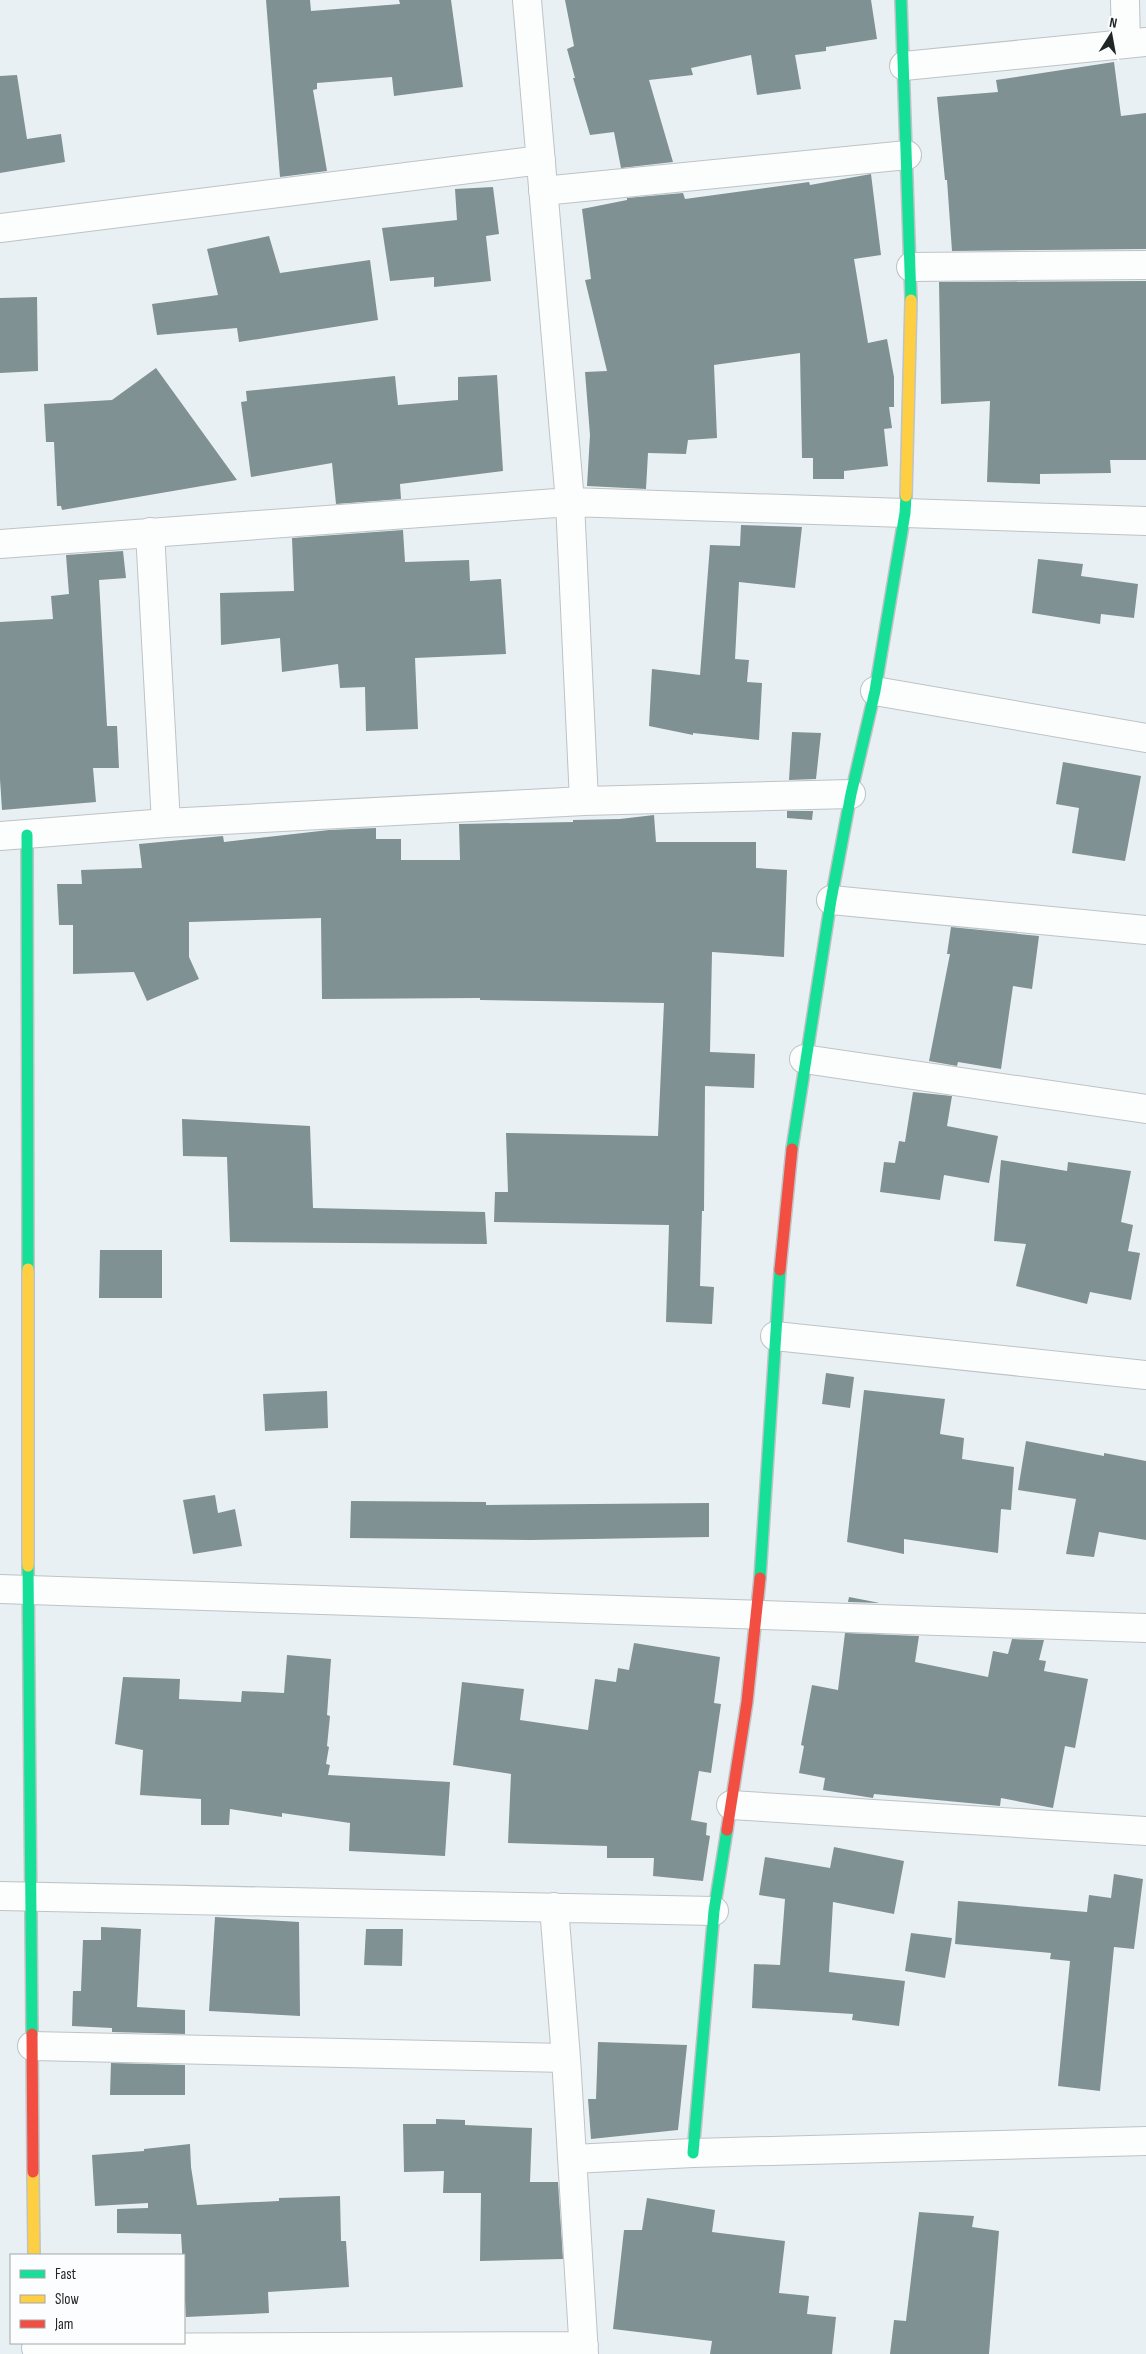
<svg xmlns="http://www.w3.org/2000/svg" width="1146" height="2354" viewBox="0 0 1146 2354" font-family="'Sofia Sans Condensed',sans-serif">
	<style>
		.building { fill: #7f9192 }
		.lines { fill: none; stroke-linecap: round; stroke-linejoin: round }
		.street-casing { stroke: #bec3c5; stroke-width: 30 }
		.fast-casing { stroke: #bec3c5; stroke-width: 14 }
		.slow-casing { stroke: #bec3c5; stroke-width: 14 }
		.jam-casing { stroke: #bec3c5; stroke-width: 14 }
		.street { stroke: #fcfdfd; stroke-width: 28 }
		.fast { stroke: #16e098; stroke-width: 11 }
		.slow { stroke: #ffcf43; stroke-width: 11 }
		.jam { stroke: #f24e42; stroke-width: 11 }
	</style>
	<rect width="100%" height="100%" fill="#e9f0f3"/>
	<!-- building -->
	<path class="building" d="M266,0h44l1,11 89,-7 -1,-4h52l12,87 -69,9 -2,-19 -75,6v6l-4,1 14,81 -47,6z
		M565,0h306l6,39 -51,8v4l-31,4 6,34 -44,6 -6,-40 -60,13 2,7 -44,5 24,82 -52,6 -7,-36 -24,3 -17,-57h2l-8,-29 7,-3z
		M1114,62l7,54 25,-3v136l-194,2 -5,-71h-2l-8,-83 61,-5 -2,-12z
		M17,75l10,64 34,-5 4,28 -65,11v-97z
		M871,174l10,81 -27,4 14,84 19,-4 7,38v30h-5l3,21 -8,1 4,37 -44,5v8h-31v-21h-11l-2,-105 -86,12 3,73 -29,2 -2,14 -38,-1 -2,36 -59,-3 3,-51 -5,-63 22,-1 -22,-91 6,-1 -9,-70 45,-9v-2l56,-5 2,6 124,-17 1,3z
		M493,187l6,47 -13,2 5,45 -57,6v-10l-44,4 -8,-53 75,-8 -2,-31z
		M269,236l11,37 90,-13 8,60 -139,22 -2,-14 -80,7 -5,-31 66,-9 -11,-46z
		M1146,281v179h-36l1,13 -71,1v10l-53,-2 3,-81 -49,3 -2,-122z
		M37,297l1,74 -38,2v-75z
		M156,368l81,112 -175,30 -1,-4h-4l-3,-64h-8l-2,-38 68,-4z
		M497,375l6,96 -103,13 1,15 -65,5 -4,-41 -81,14 -10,-75 6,-1 -1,-10 149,-15 3,29 60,-5v-23z
		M741,525l61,2 -7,61 -56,-6 -4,77 14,1 -2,22 15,1 -3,57 -66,-7v2l-44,-9 3,-57 48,6 10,-130 30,1z
		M403,530l2,32 64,-2 1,21 31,-2 5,75 -91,4 3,71 -52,2 -1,-44 -25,1 -2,-24 -56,8 -2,-34 -59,7 -1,-52 74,-2 -2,-53z
		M123,551l3,27 -27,2 8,146h10l2,42h-26l3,34 -94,8 -2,-31v-157l53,-3 -2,-23 18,-2 -3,-39z
		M1038,559l45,5 -2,12 57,8 -4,34 -33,-4 -1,10 -68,-11z
		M792,732l29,1 -5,46 -27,1z
		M1063,762l78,14 -16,85 -53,-8 7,-45 -23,-4z
		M787,811h26l-1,9 -25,-2z
		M654,815l2,27h100v26l31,2 -3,87 -72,-5 -2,100 45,2 -1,34 -49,-2 -1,125h-2l-2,75 14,1 -2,37 -46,-2 3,-97 -175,-3 1,-30h13l-2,-59 152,3 6,-133 -184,-3v-2l-158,1 -1,-81 -132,4v35l10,22 -52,22 -13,-29 -61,2v-49h-14l-2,-41h25l-1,-14 61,-2 -3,-24 84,-8 1,6 105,-12 47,-2v11h25v21h59l-1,-36 114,-2v-2l47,-1z
		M951,927l88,9 -7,53 -19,-3 -12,83 -43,-7 -1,4 -28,-5 21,-107h-3z
		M913,1092l39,4 -5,30 51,10 -9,47 -45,-8 -4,25 -60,-8 4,-30 11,1 4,-22 6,1z
		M182,1119l128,7 3,82 172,4 2,32 -257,-2 -3,-85 -44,-1z
		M1001,1160l66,11 1,-9 63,9 -10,51 12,3 -5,26 12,2 -9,47 -41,-8 -3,12 -71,-18 10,-42 -32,-3z
		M100,1250h62v48h-63z
		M826,1373l28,4 -4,31 -28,-4z
		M864,1390l81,9 -5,35 24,4 -2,21 52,8 -3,43 -10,-1 -3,44 -94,-14v15l-57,-12z
		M327,1391l1,37 -63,3 -2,-37z
		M1026,1441l78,15v-3l42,8v79l-47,-8 -5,25 -28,-3 10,-55 -58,-9z
		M215,1495l3,18 17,-4 7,37 -49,8 -10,-54z
		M351,1501l135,1v3l223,-2v34l-179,3 -180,-2z
		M849,1597l31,6 -32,-1z
		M845,1633l74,3 -4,26 73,15 5,-26 15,3 4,-15 32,1 -5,20 7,1 -2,10 44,8 -13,69 -10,-2 -12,62 -52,-10 -1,8 -126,-12 -1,4 -50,-8 2,-12 -26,-5 5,-27 -3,-1 11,-60 26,5z
		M634,1643l86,14 -6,46 7,1 -10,69 -12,-2 -8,49 16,3 -1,12 4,1 -7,45 -50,-5 1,-18h-47v-12l-99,-3 3,-69 -58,-9 9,-83 62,7 -4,31 68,10 7,-51 21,3 2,-14 11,2z
		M287,1655l44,4 -4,56 3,1 -3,30 2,1 -3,17 4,1 -2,10 122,7 -5,74 -96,-5 1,-28 -68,-10v4l-52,-8 -1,16h-28v-26l-61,-4 3,-45 -28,-6 8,-67 57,2 -1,20 62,3 1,-11 42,2z
		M834,1847l70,14 -10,53 -61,-12 -4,70 76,9 -6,45 -47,-6 1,-6 -101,-6 2,-44 26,1 5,-66 -26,-4 6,-38 65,11z
		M1114,1874l29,5 -9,70 -20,-2 -14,144 -42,-5 12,-125 -20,-2 1,-6 -96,-9 3,-43 129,11 2,-17 22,3z
		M215,1917l84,5 1,94 -91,-5z
		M101,1927l40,2 -4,78 48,3v24l-73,-2v-4l-40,-2 1,-35h8l2,-51h18z
		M366,1929h37l-1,37 -38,-1z
		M911,1933l41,5 -7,40 -40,-7z
		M598,2042l89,3 -9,85 -87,9 -3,-40h8z
		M111,2063l74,2v30h-75z
		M436,2119l29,1v5l67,3 -2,54h28l5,77 -83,2 1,-68h-38l1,-22 -40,1 -1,-48h33z
		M190,2144l1,23 6,38 82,-4v-3l61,-2 1,45h5l3,46 -81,5 1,21 -83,4 -5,-83 -64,-1v-24l31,-1v-5l-53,3 -3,-51 52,-4v-2z
		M647,2198l68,12 -3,22 73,9 -6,52 30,3 -2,18 29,3 -4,37h-122l2,-13 -99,-12 11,-99h18z
		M919,2212l55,4 -2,11 27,4 -10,123h-99l4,-34 12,1z"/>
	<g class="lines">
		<!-- street casing -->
		<g class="street-casing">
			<path id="street" d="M527,0l43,502 14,299
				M1125,0l1,44
				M904,66l242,-24
				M543,191l364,-36
				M0,228l541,-68
				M911,267l235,-2
				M150,532l16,291
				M0,544l570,-42 576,19
				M875,691l271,47
				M0,836l166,-13 418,-22 267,-7
				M831,900l315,30
				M804,1059l342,50
				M775,1336l371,39
				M0,1589l1146,39
				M731,1805l415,26
				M0,1896l714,15
				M554,1907l12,151
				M32,2046l534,12 18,296
				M573,2159l120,-6 453,-12
				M36,2348l548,-2"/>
		</g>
		<!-- fast casing -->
		<g class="fast-casing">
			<path id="fast" d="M901,0l10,300
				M27,835l1,434
				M792,1149l39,-249 20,-106 24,-103 30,-178 1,-17
				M28,1566l4,468
				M760,1578l20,-308
				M693,2153l21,-242 13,-81"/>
		</g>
		<!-- slow casing -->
		<g class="slow-casing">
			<path id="slow" d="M906,496l5,-196
				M28,1269v297
				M33,2172l1,83"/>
		</g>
		<!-- jam casing -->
		<g class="jam-casing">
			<path id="jam" d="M780,1270l12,-121
				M727,1830l20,-128 13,-124
				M32,2034l1,138"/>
		</g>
		<!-- street -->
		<use href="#street" class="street"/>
		<!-- fast -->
		<use href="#fast" class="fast"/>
		<!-- slow -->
		<use href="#slow" class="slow"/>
		<!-- jam -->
		<use href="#jam" class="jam"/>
	</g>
	<!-- legend -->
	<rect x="10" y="2254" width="175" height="90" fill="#fbfdfe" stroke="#a3a7a8"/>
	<rect x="20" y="2270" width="25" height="8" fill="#16e098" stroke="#a3a7a8"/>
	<text x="55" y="2279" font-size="15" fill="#202526">Fast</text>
	<rect x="20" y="2295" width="25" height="8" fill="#ffcf43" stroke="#a3a7a8"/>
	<text x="55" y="2304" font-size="15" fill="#202526">Slow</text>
	<rect x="20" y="2320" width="25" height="8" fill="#f24e42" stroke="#a3a7a8"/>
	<text x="55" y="2329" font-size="15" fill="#202526">Jam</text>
	<!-- north arrow -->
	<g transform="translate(1111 35) rotate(11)" stroke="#fbfdfe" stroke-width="4" paint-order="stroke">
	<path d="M0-4L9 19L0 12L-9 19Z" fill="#202526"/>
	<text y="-8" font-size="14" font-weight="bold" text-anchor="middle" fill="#202526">N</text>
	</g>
</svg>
